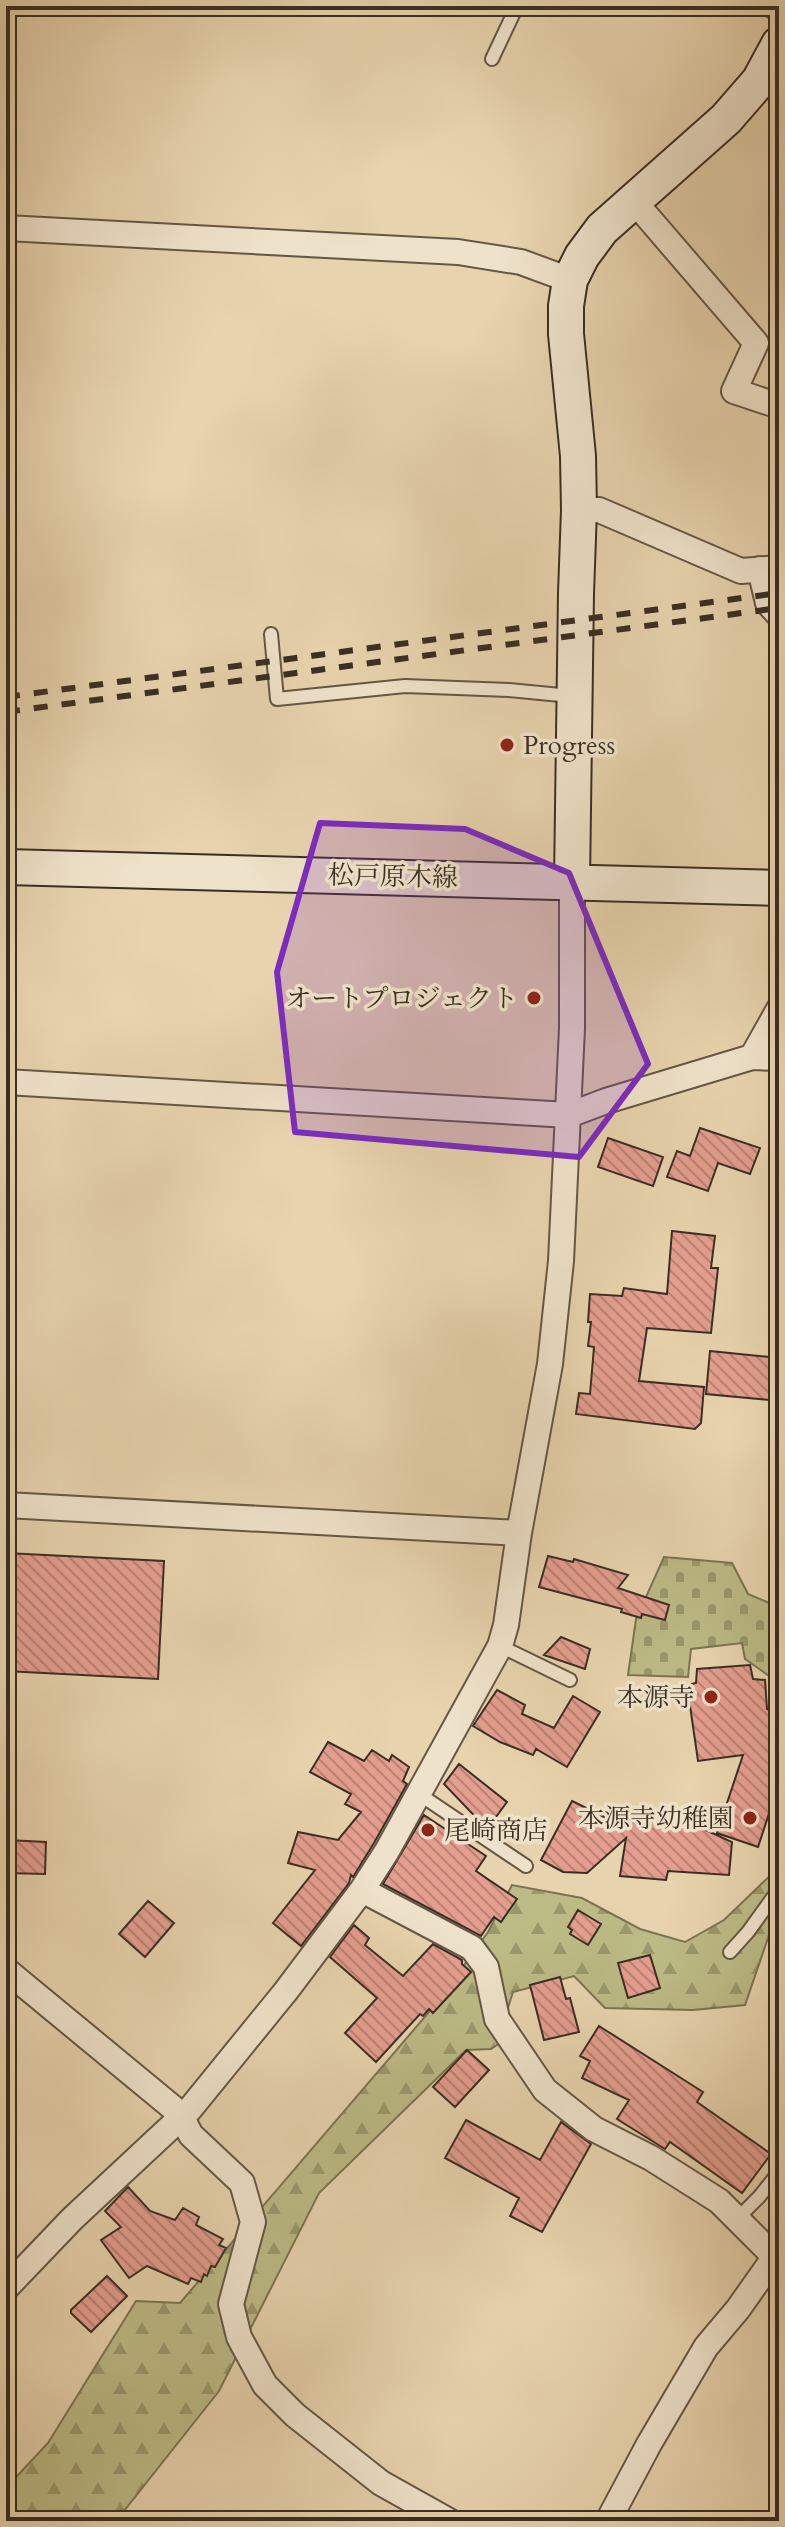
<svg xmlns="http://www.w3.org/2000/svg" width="785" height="2527" viewBox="0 0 785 2527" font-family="Cardo,'Noto Serif JP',serif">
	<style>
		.forest { fill: url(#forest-firs); stroke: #7b7454; stroke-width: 2 }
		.cemetery { fill: url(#cemetery-stones); stroke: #7b7454; stroke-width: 2 }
		.building { fill: url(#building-back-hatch); stroke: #3a2e24; stroke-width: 2 }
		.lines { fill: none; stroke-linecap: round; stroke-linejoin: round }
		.lane-casing { stroke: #655746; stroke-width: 16 }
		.street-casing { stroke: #655746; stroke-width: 28 }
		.secondary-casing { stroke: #3a2e24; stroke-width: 38 }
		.lane { stroke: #efe2ca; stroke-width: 12 }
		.street { stroke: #efe2ca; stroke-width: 24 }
		.secondary { stroke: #efe2ca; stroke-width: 34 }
		.rail { stroke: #3a2e24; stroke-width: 6; stroke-dasharray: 14 14; stroke-linecap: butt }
		.marked { fill: #7b2cbf; fill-opacity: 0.2; stroke: #7b2cbf; stroke-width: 6; stroke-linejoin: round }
		.poi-dot { fill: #8f2418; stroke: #efe2ca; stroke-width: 3 }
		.labels { text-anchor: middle; stroke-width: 7; stroke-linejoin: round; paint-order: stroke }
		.poi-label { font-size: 26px; fill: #3a2e24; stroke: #efe2ca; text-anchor: end }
		.street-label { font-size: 26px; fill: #3a2e24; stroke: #efe2ca }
	</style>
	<defs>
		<pattern id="forest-firs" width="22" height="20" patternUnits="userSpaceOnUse" patternTransform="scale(2)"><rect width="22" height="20" fill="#bcba85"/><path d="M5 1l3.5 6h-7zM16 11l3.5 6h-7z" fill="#9a986d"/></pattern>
		<pattern id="cemetery-stones" width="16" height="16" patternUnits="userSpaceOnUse" patternTransform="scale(2)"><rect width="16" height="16" fill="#bcba85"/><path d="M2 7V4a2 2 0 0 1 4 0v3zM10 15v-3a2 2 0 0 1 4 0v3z" fill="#9a986d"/></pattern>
		<pattern id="building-back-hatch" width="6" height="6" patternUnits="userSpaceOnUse" patternTransform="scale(2)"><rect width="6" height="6" fill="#e49e8f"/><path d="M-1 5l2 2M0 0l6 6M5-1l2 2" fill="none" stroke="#ba8175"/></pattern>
	</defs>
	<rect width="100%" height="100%" fill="#e7d3ad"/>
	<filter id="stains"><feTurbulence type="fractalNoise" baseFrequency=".0025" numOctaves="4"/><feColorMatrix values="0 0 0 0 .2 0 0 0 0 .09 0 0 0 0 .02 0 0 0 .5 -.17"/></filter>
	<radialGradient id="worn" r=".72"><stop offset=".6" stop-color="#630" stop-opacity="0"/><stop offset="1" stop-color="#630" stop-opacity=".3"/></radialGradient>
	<!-- forest -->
	<path class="forest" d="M779,1867v39l-34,99 -52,5 -88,-2 -31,-32 -61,16 -8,25 -2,24 -12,8 -25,1 -147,143 -100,198 -103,130h-110v-33l42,-45 88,-142 44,2 255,-298 53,-73 24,-47 70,13 58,31 45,13 39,-22z"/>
	<!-- cemetery -->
	<path class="cemetery" d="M664,1557l68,6 16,31 31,13v98l-6,-3 -1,-24 -27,-19 -3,-16 -51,6 -3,28 -60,-2 8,-56z"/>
	<!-- building -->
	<path class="building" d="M700,1128l60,20 -10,26 -32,-11 -10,28 -41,-14 10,-26 13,5z
		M608,1138l55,19 -10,29 -55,-19z
		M672,1231l43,5 -4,32h7l-7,65 -64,-5 -8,53 65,6 -3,36 -6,6 -119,-15 3,-21 11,1 4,-47 -6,-1 3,-24h-3l2,-28 32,2 2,-8 43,6z
		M710,1351l69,7v43l-73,-7z
		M6,1553l158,8 -6,118 -152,-8z
		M548,1556l25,6 1,-3 54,16 -10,13 51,17 -4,15 -23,-6 -1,4 -20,-6 1,-3 -83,-22z
		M561,1637l29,12 -5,20 -41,-14z
		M750,1665l3,14 12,1 2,29 12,4v70l-21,64 -41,-14 26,-78 -45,6 -11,-76 9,-2 1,-14z
		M497,1690l28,15 -3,9 32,14 19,-32 27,16 -33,55 -31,-18 -3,6 -33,-13 -27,-16z
		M328,1742l36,19 8,-11 17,11 3,-6 17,12 -6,14 4,3 -33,59 -21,34 -2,-2 -2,8 -48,63 -28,-23 42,-53 -27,-7 10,-31 40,8 23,-28 -16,-8 6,-10 -41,-22z
		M459,1764l48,38 -20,27 -43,-45z
		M572,1801l55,27 2,-10 68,8 35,16 -3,33 -61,-4 -2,9 -46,-4 6,-38 -39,35 -24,-1 -22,-12z
		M424,1815l62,41 -10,15 41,28 -16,23 -7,-5 -13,19 -98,-52z
		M7,1840l39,2 -1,32 -39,-1z
		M148,1901l26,22 -29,34 -26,-23z
		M578,1910l23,14 -13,21 -18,-11 2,-4 -4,-3z
		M354,1925l15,13 -4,7 38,31 30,-32 29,16v4l9,8 -38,41 -4,-4 -6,7 -3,-2 -44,48 -31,-29 32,-35 -47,-41z
		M650,1955l10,33 -32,10 -10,-35z
		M560,1977l6,22 4,-1 9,34 -35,8 -14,-55z
		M599,2026l104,66 -6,10 74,52 -29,39 -72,-51 -5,7 -48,-30 12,-19 -47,-22 8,-17 -10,-5z
		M467,2050l22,20 -34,37 -22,-20z
		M466,2120l74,40 21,-38 30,22 -49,88 -32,-16 9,-18 -74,-40z
		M128,2187l22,24 25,9 8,-12 16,9 -3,8 27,14 -4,6 7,3 -11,19 -4,-1 -4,10 -3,-2 -3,8 -10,-4 -3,6 -41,-18 -18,12 -28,-38 20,-13 -16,-16z
		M107,2276l20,20 -36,36 -20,-19v-3z"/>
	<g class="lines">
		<!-- lane casing -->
		<g class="lane-casing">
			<path id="lane" d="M492,59l25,-53
				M271,634l6,65 128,-13 104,4 62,6
				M500,1646l70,34
				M419,1794l107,72
				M730,1952l18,-20 31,-43
				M736,2220l23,-23 20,-25"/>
		</g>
		<!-- street casing -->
		<g class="street-casing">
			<path id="street" d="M774,6l5,2
				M634,201l122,142 -22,48 45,15
				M6,228l452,24 63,10 49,18
				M579,510h20l142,61 38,-3
				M760,569l8,34 10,11
				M752,1057l27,-48
				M6,1082l563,33 37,-14 146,-44 27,1
				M6,1505l513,28
				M362,1890l110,58 14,19 11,52 48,71 49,39 57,29 68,43 60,60
				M6,1970l166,137 9,9 10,19 51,48 11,39 -22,82 8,33 26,48 30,30 86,68 68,38
				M6,2288l66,-69 118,-110 96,-118 76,-101 25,-39 113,-205 6,-21 13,-92 31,-169 11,-103 11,-233v-147
				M608,2521l41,-77 57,-97 32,-38 36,-51"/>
		</g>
		<!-- secondary casing -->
		<g class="secondary-casing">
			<path id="secondary" d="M6,867l773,21
				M572,881l4,-288 3,-83 -1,-54 -12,-122v-28l4,-26 12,-24 20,-27 124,-110 33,-38 20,-37"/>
		</g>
		<!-- lane -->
		<use href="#lane" class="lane"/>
		<!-- street -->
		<use href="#street" class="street"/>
		<!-- secondary -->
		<use href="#secondary" class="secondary"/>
		<!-- rail -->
		<path class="rail" d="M6,697l773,-104
			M6,712l773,-104"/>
	</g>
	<!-- marked area -->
	<path class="marked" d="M320,823l145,6 104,44 79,191 -69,93 -284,-25 -18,-160z"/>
	<!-- markers -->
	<g class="poi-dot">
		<circle cx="507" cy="745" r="8"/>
		<circle cx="534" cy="998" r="8"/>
		<circle cx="711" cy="1697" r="8"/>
		<circle cx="750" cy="1818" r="8"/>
		<circle cx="428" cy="1830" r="8"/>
	</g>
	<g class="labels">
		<!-- poi labels -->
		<g class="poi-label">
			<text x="523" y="754" text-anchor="start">Progress</text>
			<text x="518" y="1007">オートプロジェクト</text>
			<text x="695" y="1706">本源寺</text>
			<text x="734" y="1827">本源寺幼稚園</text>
			<text x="444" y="1839" text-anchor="start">尾崎商店</text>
		</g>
		<!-- street labels -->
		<g class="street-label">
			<text transform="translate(393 876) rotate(1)" y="9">松戸原木線</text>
		</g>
	</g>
	<!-- margin -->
	<rect width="785" height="2527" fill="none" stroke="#e7d3ad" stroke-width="32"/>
	<rect x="8" y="8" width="769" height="2511" fill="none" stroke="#3a2e24" stroke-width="4"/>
	<rect x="16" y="16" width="753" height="2495" fill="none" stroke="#3a2e24" stroke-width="2"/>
	<rect width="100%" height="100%" filter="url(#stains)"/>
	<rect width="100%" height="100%" fill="url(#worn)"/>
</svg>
